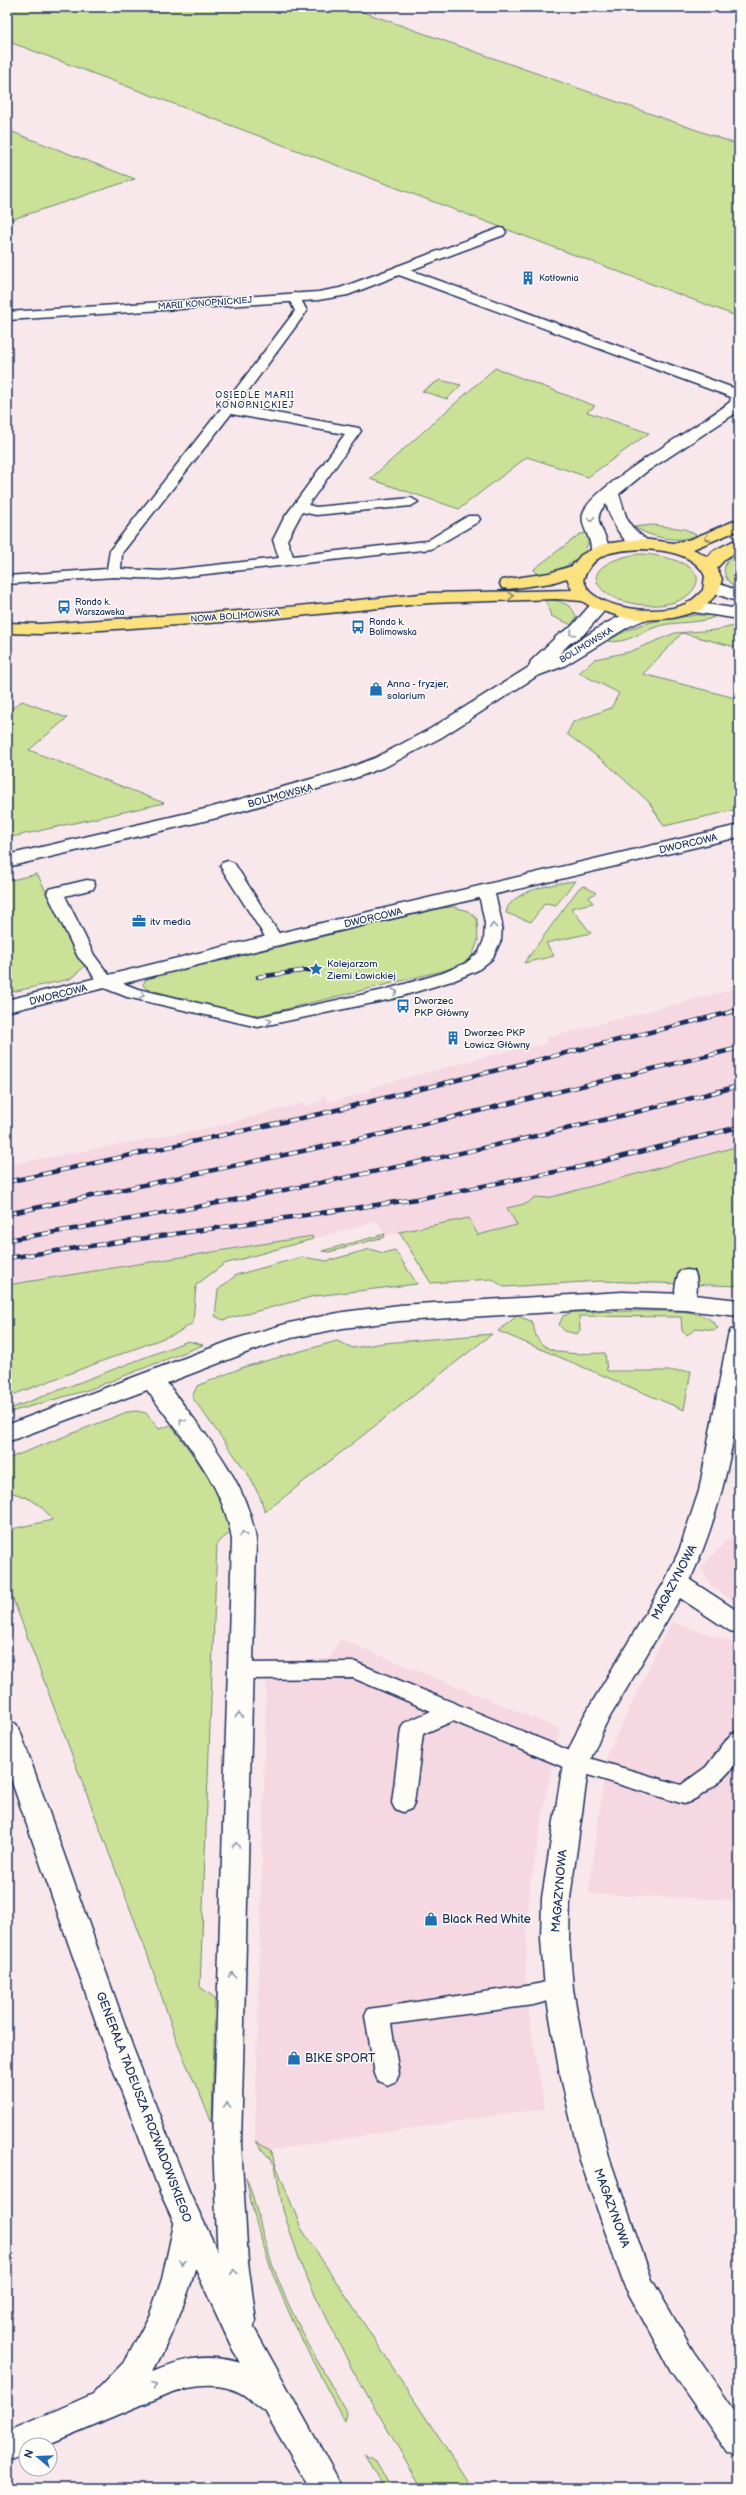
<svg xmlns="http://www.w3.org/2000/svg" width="746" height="2495" viewBox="0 0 746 2495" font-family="'Balsamiq Sans',sans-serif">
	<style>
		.built { fill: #f5d8e2 }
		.green { fill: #cae197; stroke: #72887a }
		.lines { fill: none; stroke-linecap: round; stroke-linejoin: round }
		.service-casing { stroke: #1b2f5e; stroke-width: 3 }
		.minor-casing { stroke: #1b2f5e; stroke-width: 3 }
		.tertiary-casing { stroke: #1b2f5e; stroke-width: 3 }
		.primary-casing { stroke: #1b2f5e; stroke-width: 3 }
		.service { fill: #fdfcf7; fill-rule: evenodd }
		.minor { fill: #fdfcf7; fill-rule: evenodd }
		.tertiary { fill: #fdfcf7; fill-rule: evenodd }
		.primary { fill: #fbe180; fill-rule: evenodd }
		.rail-casing { stroke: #1b2f5e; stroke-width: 4.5 }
		.rail { stroke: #fdfcf7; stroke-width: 3; stroke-dasharray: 9; stroke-linecap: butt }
		.oneway { stroke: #8c96aa }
		.oneway2 { stroke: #8b886f }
		.labels { text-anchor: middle; stroke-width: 3; stroke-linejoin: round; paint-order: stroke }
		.far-poi-label { font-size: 9px; fill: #1b2f5e; stroke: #fdfcf7; text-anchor: start }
		.far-street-label { font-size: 9px; fill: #1b2f5e; stroke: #fdfcf7 }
		.far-neighbourhood-label { font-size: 9px; letter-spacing: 1px; fill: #1b2f5e; stroke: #fdfcf7 }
		.poi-label { font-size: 10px; fill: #1b2f5e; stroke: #fdfcf7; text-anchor: start }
		.street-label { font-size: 10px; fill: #1b2f5e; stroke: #fdfcf7 }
		.near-street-label { font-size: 12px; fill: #1b2f5e; stroke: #fdfcf7 }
		.near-poi-label { font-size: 12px; fill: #1b2f5e; stroke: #fdfcf7; text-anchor: start }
	</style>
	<rect width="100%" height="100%" fill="#f8e7eb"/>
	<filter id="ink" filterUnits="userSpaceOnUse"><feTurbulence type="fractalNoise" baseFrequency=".025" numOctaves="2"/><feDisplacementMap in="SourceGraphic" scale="8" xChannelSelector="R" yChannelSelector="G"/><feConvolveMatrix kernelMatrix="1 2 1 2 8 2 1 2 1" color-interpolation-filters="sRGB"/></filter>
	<g filter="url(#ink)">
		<!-- built -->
		<path class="built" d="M739,988v158l-191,52 -13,-1 -7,6 -21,5 11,17 -40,10 -9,-17 -83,17 -9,-14 -64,18 -2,-3 -304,49v-120l207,-38 89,-24 2,3 18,-5 -3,-5 4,-1 5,7 42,-11 -2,-3 17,-5 143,-37 5,1 13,-3 -3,-6 13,-3z
			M739,1528v76l-27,-17 -11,-20z
			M671,1622l68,22v256l-150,-6 18,-139z
			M340,1639l220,90 -8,34 -22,123 -3,33 -1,59 4,47 15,83 -275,42 -15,-9 12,-480 62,-1z"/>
		<!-- green -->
		<path class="green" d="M7,7h342l390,138v172l-732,-276z
			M7,130l128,49 -128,42z
			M495,368l100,38 -8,6 62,21 -61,44 -61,-20 -68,52 -89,-30z
			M440,380l21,5 -14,14 -25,-8z
			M653,525l32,4 13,7c-20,7 -46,2 -64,-9z
			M588,533c5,27 -31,38 -51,42l-3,-6 46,-35z
			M641,554c15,0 72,10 52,36 -16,22 -69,18 -88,2 -28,-24 19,-37 36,-38z
			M735,554l4,2 -6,14 6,15v5c-16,-9 -21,-25 -4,-36z
			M545,599c12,1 28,4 31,18l-4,8 -21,-9z
			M696,615h21c-8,8 -41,7 -54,10 -18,4 -37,20 -55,16 33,-21 51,-20 88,-26z
			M739,625v23l-57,-15 -39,41 96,25v110l-75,17 -15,-24 -42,-38 -40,-30 6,-12 38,-14 8,-15 -40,-20 16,-14 34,-7 46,-19 41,-3z
			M22,701l45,17 -38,32 135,53 -157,35v-126z
			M37,874l48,92 -15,13 -63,14v-112z
			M575,881l-19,24 -11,-2 -14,19 -25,-9c2,-22 51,-30 69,-32z
			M584,886l12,7 -7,4 4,6 -22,5 20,25 -45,10 8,13 -30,7 55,-75z
			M454,907l14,4 9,8 1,22 -6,15 -6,6 -20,8 -185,45 -19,-1 -95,-25 -4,-4 2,-5 12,-4 284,-68z
			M739,1146v140l-139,-5 -96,6 -12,-8 -61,4 -32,-51 70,-14 9,17 39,-10 -10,-17 21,-5 7,-6 13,1z
			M385,1234l-1,3 -55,15 -7,-1z
			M312,1236l1,3 -89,25 -28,21 -3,38 -16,10 -170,64v-112z
			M370,1249l13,4 12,-3 22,34 -102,12 -92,24 -8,-4 3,-26 18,-15 66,-18 25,4z
			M643,1311c21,1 62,-5 75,17l-4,2 -17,-2 -10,7 -5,-4 -1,-14 -102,-1 1,14 -3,4 -12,-3 -6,-6 4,-9 10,-4z
			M517,1316l14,5c4,6 3,14 8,20 14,17 47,12 66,12l2,18h84l-7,39 -186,-79z
			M492,1334l-227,178 -5,-15 -12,-23 -56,-77 5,-11 47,-19 93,-26 16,7 30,-5z
			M188,1341l15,4 -115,45 -81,23v-3z
			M137,1411l9,2 13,16 12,-4c24,34 52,66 59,108l-13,10 -17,444 15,11 -3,124 -34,-77 -30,-89 -141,-373v-53l45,-10c-9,-16 -26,-25 -45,-28v-33l120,-47z
			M255,2141l15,9 31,78 171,260h-50l-70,-119 -49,-99 -20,-60 -8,-45z
			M246,2177c11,27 15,56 25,84 19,54 48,103 76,152l-2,9c-44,-81 -83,-154 -99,-245z
			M365,2454l10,5 16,29h-7z"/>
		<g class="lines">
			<!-- service casing -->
			<g class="service-casing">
				<path id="service" d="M500,228l4,1 2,3 -2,3 -101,38h-8l-2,-3 2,-3z
					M294,293l4,1 9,17 -70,95 122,22 2,3 -53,74 8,2 95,-9 7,4 -7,4 -95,9 -14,-3 -15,28 6,16 134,-15 41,-25h10l2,3 -2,3 -47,27 -270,30 -47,-2 -107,7v-8l100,-7 3,-19 113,-144 72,-95 -7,-14zM231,414l114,20 -61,84 -11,22 6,18 -118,13 -40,-2 1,-16z
					M228,861l6,2 2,3 47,74 -2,4h-12l-2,-4 -47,-74 2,-3z
					M87,880l6,1 2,4 -2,4 -28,7 29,59 18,24 26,10 120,28 126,-27 59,-17 23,-10 13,-11 5,-12 1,-17 -7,-33 2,-4h12l2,4 8,33 -1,17 -9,19 -14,11 -23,10 -63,19 -134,28 -131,-30 -28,-11 -10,-17 -11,-12 -31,-64 2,-4z
					M687,1270l7,1c5,9 3,27 -2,36l-7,2 -7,-2c-5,-9 -3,-27 2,-36z
					M355,1662l227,94 99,29 25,-18 25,-33 8,-3c0,8 2,18 0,25 -5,17 -39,43 -55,48l-116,-35 -115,-48 -30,13 -9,69 -3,6 -8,3 -8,-3 -3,-6 9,-74 3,-6 27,-12 -78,-33 -112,1 -8,-2 -3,-6 3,-6 8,-2z
					M559,1979l8,3 4,7 -4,7 -34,9 -142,19 8,50 -3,7 -9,4 -9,-4 -3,-7 -10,-58 3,-7 165,-24z"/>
			</g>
			<!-- minor casing -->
			<g class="minor-casing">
				<path id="minor" d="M399,266l340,124v21l-93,61 -27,22c4,11 6,26 15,35 5,6 12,9 16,15l-2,4c-23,5 -36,-26 -42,-44 -21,21 11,32 -1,51h-12l-2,-4c1,-14 -11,-24 -8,-37 5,-26 122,-91 147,-112l1,-5 -332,-122 -51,20 -30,5 -311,20v-8l311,-20 22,-4z
					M714,582l25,9v11l-31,-11 -2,-4 2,-4z
					M599,601l6,1 3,4 -3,4 -22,25 -13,8 -12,12c18,-12 67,-49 88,-44l3,4 -3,4 -18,8 -64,39 -27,10 -95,61 -55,29 -32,12 -134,39 -214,50v-12l202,-47 134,-38 32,-12 55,-29 99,-62 2,-6 27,-26 13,-8 22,-25z
					M693,602l46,7v10l-52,-8 -3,-4 3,-4z
					M739,825v12l-464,109 -268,66v-12l268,-66z
					M622,1292l63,2 54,6v16l-54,-6 -63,-2 -222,13 -57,7 -52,10 -40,13 -84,32c35,48 80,96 89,157l-15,604 7,119 8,58 -4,10 -11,4 -11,-4 -4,-10 -8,-58 -5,-119 19,-604c-8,-58 -52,-104 -85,-150l-140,52v-17l228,-86 54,-16 54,-11 57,-7z
					M739,1328c0,24 3,50 0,73 -8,62 -23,122 -49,179l49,32v21l-9,-2 -50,-33 -75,127 -16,38 -19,135 -1,42 4,49 14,80 23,91 42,120 41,71 46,66v41l-11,-5 -57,-82 -47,-86 -44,-125 -21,-91 -14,-80 -4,-49 1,-42 21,-135 21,-47 81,-135 14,-30 20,-60 29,-155 3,-6z
					M189,2211l10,4c14,30 -29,126 -46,156 13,-5 25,-10 39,-12 34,-5 80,7 95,41l-4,10 -11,5c-12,-5 -18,-13 -28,-20 -21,-14 -51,-10 -74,-2l-124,52h-20v9l-19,8v-30l86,-38 33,-34 24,-46 12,-35 12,-55 5,-9z"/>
			</g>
			<!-- tertiary casing -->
			<g class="tertiary-casing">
				<path id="tertiary" d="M7,1721l9,3 4,7 113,317 56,143 65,137 89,160h-33l-39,-66 -39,-74 -72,-156 -55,-144 -98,-280z"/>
			</g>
			<!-- primary casing -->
			<g class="primary-casing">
				<path id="primary" d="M739,519v11l-46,19 15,8 5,-6 26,-13v12l-14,9 -8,9 5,11 -4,14 -17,17 -28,8 -26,2 -25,-3 -29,-9 -11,-7 -26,-2 -126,4 -162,16 -228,15 -33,-1v-10l33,1 228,-15 162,-16 142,-3 -5,-12 -16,5 -43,6 -6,-1 -2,-4 2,-4 47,-7 23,-7 9,-11 22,-11 39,-5 32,4 17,-4zM642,549c22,1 52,4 63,27l-2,14c-4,4 -9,9 -14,12 -23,14 -81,9 -100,-11 -2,-3 -4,-8 -6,-11 11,-29 31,-29 59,-31z"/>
			</g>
			<!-- service -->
			<use href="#service" class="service"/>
			<!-- minor -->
			<use href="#minor" class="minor"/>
			<!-- tertiary -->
			<use href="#tertiary" class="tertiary"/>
			<!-- primary -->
			<use href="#primary" class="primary"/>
			<!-- rail casing -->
			<g class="rail-casing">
				<path id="rail" d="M258,977l58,-8
					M7,1182l313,-68 419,-104
					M7,1214l376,-80 356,-86
					M7,1240c247,-40 490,-91 732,-154
					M7,1258l410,-59 163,-32 159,-40"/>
			</g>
			<!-- rail -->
			<use href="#rail" class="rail"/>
		</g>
		<!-- one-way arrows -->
		<defs><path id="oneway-chevron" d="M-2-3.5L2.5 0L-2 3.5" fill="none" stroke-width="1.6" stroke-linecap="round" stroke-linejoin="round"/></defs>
		<g class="oneway">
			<use href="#oneway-chevron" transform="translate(591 519) rotate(85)"/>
			<use href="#oneway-chevron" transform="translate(572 633) rotate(145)"/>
			<use href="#oneway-chevron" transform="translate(493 926) rotate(-94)"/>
			<use href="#oneway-chevron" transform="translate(395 992) rotate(-14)"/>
			<use href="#oneway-chevron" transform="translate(142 995) rotate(15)"/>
			<use href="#oneway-chevron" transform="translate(269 1021) rotate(-8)"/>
			<use href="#oneway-chevron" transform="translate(182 1421) rotate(-125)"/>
			<use href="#oneway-chevron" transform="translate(243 1534) rotate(-99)"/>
			<use href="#oneway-chevron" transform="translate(239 1715) rotate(-88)"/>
			<use href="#oneway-chevron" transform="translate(236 1845) rotate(-88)"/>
			<use href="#oneway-chevron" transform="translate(232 1975) rotate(-88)"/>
			<use href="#oneway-chevron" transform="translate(227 2105) rotate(-89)"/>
			<use href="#oneway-chevron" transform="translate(182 2262) rotate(100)"/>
			<use href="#oneway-chevron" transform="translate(234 2272) rotate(-98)"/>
			<use href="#oneway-chevron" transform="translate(154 2385) rotate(-21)"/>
		</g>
		<g class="oneway2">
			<use href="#oneway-chevron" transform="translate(707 538) rotate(156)"/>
			<use href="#oneway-chevron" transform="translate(511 596) rotate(-2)"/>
		</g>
	</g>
	<!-- icons -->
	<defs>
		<g id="building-bare" transform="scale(1.08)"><path d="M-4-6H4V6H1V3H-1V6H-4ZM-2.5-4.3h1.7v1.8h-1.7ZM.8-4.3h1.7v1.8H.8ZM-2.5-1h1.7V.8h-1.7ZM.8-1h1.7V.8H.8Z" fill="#1f6fb2" stroke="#fdfcf7" stroke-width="2.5" paint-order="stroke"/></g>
		<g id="bus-bare" transform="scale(1.08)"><path d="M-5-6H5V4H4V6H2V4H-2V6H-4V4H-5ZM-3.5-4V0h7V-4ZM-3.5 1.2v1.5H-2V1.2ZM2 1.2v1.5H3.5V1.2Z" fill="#1f6fb2" stroke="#fdfcf7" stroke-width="2.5" paint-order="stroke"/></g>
		<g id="shop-bare" transform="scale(1.08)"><path d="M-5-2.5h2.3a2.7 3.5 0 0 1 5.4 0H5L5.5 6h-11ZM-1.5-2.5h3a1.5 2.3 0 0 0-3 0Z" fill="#1f6fb2" stroke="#fdfcf7" stroke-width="2.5" paint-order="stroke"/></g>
		<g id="office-bare" transform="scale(1.08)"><path d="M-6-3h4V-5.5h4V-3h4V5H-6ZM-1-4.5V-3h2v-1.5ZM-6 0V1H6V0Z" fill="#1f6fb2" stroke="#fdfcf7" stroke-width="2.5" paint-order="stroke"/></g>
		<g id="sight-bare" transform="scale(1.08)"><path d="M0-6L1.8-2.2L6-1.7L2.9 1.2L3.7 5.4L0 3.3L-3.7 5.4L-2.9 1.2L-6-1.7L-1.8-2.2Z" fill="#1f6fb2" stroke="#fdfcf7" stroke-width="2.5" paint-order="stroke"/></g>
	</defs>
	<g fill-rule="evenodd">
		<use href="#building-bare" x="528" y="278"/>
		<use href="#bus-bare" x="64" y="607"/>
		<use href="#bus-bare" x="358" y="627"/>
		<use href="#shop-bare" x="376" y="689"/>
		<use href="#office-bare" x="139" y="921"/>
		<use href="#sight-bare" x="316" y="969"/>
		<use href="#bus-bare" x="403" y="1006"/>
		<use href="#building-bare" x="453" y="1038"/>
		<use href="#shop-bare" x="431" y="1919"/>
		<use href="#shop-bare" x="294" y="2058"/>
	</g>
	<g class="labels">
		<!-- far-poi labels -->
		<g class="far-poi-label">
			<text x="539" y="281">Kotłownia</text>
			<text x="75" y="605">Rondo k.<tspan x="75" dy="10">Warszawska</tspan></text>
			<text x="369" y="625">Rondo k.<tspan x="369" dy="10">Bolimowska</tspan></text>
		</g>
		<!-- far-street labels -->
		<g class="far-street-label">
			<text transform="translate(205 303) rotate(-4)" y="3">MARII KONOPNICKIEJ</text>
			<text transform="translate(235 616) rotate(-4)" y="3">NOWA BOLIMOWSKA</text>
			<text transform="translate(586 645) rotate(-31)" y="3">BOLIMOWSKA</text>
		</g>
		<!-- far-neighbourhood labels -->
		<g class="far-neighbourhood-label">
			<text x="255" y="398">OSIEDLE MARII<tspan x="255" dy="10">KONOPNICKIEJ</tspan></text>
		</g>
		<!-- poi labels -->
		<g class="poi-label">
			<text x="387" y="687">Anna - fryzjer,<tspan x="387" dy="12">solarium</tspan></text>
			<text x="150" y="925">itv media</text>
			<text x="327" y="967">Kolejarzom<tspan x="327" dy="12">Ziemi Łowickiej</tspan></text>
			<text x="414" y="1004">Dworzec<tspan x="414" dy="12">PKP Główny</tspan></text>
			<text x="464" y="1036">Dworzec PKP<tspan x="464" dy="12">Łowicz Główny</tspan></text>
		</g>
		<!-- street labels -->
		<g class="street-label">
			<text transform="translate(280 795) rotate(-15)" y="4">BOLIMOWSKA</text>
			<text transform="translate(688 843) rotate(-13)" y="4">DWORCOWA</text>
			<text transform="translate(373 917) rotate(-13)" y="4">DWORCOWA</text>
			<text transform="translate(58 994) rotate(-14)" y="4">DWORCOWA</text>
		</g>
		<!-- near-street labels -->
		<g class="near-street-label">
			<text transform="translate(674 1582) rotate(-62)" y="4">MAGAZYNOWA</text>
			<text transform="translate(559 1891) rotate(-85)" y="4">MAGAZYNOWA</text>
			<text transform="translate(144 2107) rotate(69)" y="4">GENERAŁA TADEUSZA ROZWADOWSKIEGO</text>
			<text transform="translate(612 2208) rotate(70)" y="4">MAGAZYNOWA</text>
		</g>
		<!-- near-poi labels -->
		<g class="near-poi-label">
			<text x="442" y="1923">Black Red White</text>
			<text x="305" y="2062">BIKE SPORT</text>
		</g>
	</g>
	<!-- margin -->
	<rect width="746" height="2495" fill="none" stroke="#fdfcf7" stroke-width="24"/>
	<rect x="12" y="12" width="722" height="2471" fill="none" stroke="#1b2f5e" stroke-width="1.5" filter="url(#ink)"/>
	<!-- north arrow -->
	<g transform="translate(38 2457) rotate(289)"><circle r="19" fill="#fdfcf7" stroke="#a3aaba"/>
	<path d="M0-3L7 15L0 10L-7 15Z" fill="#1f6fb2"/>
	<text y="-6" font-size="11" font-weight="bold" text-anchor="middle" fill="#1b2f5e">N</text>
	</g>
</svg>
